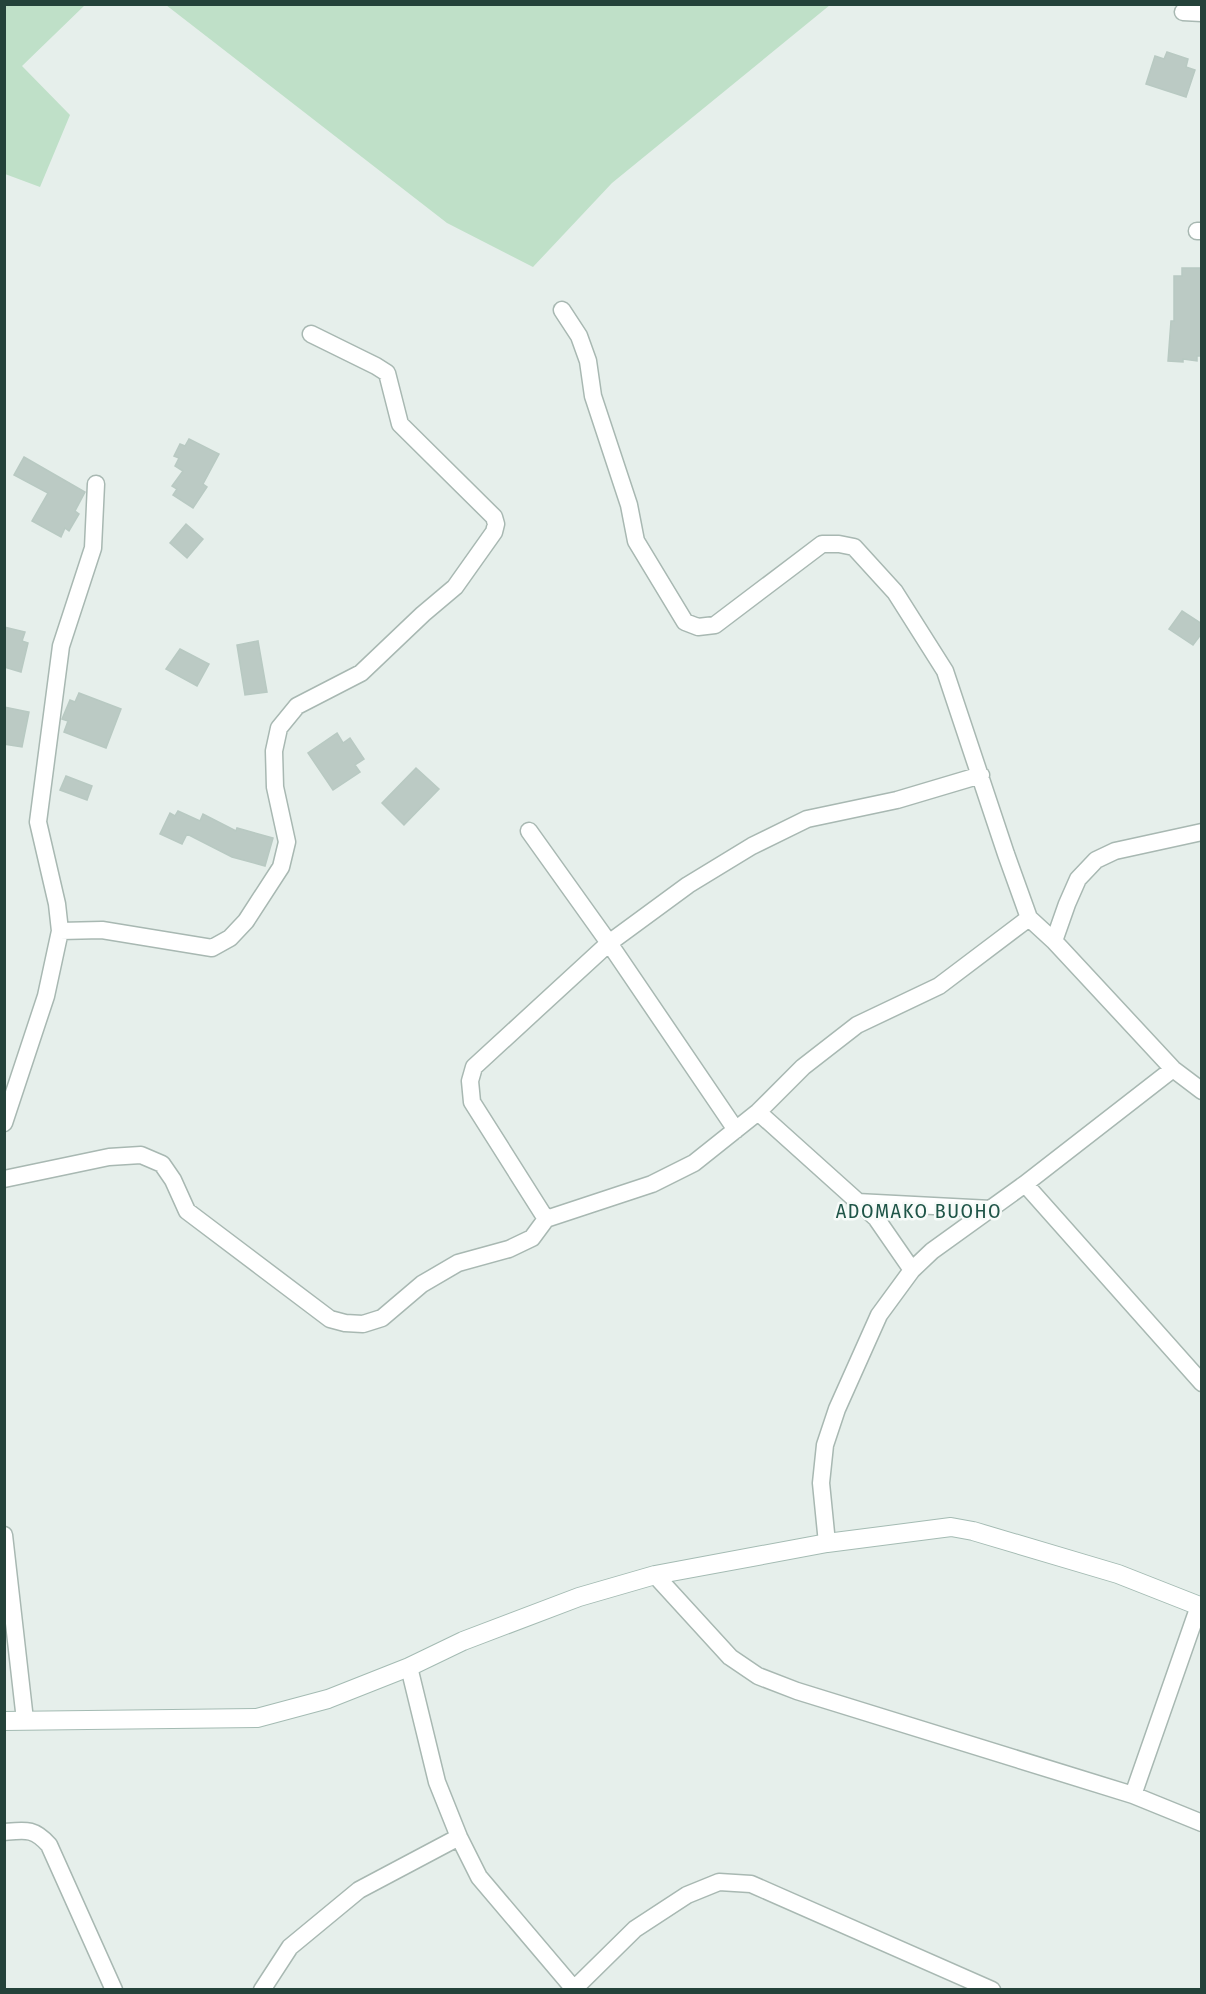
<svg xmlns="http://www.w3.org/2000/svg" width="1206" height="1994" viewBox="0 0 1206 1994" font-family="'Fira Sans Condensed',sans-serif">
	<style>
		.green { fill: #bfe0c8 }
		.building { fill: #bbcac4; stroke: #b8c9c2; stroke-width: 1.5 }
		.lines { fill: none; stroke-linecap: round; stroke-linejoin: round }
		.street-casing { stroke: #a8b8b2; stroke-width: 19 }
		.secondary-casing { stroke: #a4bbb3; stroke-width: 20 }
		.street { stroke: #fff; stroke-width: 16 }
		.secondary { stroke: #fff; stroke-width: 18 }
		.labels { text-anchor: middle; stroke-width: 5; stroke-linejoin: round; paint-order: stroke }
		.quarter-label { font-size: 20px; letter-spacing: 1.5px; fill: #1f5548; stroke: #f7fbf9 }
	</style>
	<rect width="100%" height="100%" fill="#e6efeb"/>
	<!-- green -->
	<path class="green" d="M4,5h81l-63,61 48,49 -30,72 -35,-13z
		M166,5h664l-218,178 -79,84 -86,-44z"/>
	<!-- building -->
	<path class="building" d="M1167,52l21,7 -2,8 9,3 -9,27 -40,-13 9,-28 9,3z
		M1182,268h19l1,9v79h-5v5l-14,-2v3l-15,-1 3,-40h3v-45h8z
		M189,439l30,15 -16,30 4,3 -14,21 -20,-13 4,-6 -5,-3 11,-15 -8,-5 4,-8 -5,-2 6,-12 5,2z
		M24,457l61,35 -10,19 4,3 -10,17 -4,-3 -4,9 -29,-16 16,-28 -34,-18z
		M186,524l17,15 -16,19 -17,-15z
		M1182,611l20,13v9l-9,12 -24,-16z
		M4,627l21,5 -3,9 6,2 -7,29 -17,-5z
		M258,641l9,51 -22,3 -8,-50z
		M180,649l29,15 -12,22 -31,-17z
		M79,693l42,16 -15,39 -42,-16 4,-11 -6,-2 8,-19 5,2z
		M4,707l25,5 -7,35 -18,-3z
		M337,733l6,10 7,-5 14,21 -9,6 5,7 -27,18 -25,-37z
		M416,768l23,21 -35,36 -22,-22z
		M66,776l26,10 -5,14 -27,-10z
		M178,811l22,10 3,-7 33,17 1,-3 36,10 -8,28 -33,-9 -45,-23 -5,10 -22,-10 10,-21 5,3z"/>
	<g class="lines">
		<!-- street casing -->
		<g class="street-casing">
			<path id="street" d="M1183,12l19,1
				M1197,231h5
				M562,310l17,26 9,25 5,35 36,109 7,36 49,81 13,5 17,-2 107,-81h17l15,3 41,45 50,79 61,183 23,64 25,23 119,128 29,22
				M529,831l80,112 127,187
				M60,931l42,-1 110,18 18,-10 16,-17 35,-54 6,-25 -12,-55 -1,-36 5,-23 18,-22 64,-33 62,-59 32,-27 39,-55 2,-8 -2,-7 -94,-93 -13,-51 -11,-7 -65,-32
				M1054,941l13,-37 11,-25 18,-19 19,-9 87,-19
				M758,1112l118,106 36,52
				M4,1123l42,-127 14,-65 -3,-27 -19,-82 23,-176 32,-98 3,-64
				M4,1179l105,-22 32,-2 21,9 11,16 14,31 143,108 15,4 18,1 19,-6 40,-34 36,-21 51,-14 23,-11 14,-19 106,-35 42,-21 64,-51 45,-45 54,-42 82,-39 90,-68
				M1025,1184l177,199
				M857,1202l134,7
				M546,1219l-74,-117 -2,-21 4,-14 135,-124 79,-58 64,-39 55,-27 90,-19 84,-25
				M4,1535l21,185
				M827,1543l-6,-60 4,-38 12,-36 42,-94 33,-45 20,-19 93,-67 148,-115
				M655,1575l75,82 28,19 39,15 336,104 69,28
				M409,1667l28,115 22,55 20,40 95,112
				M1133,1795l66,-189
				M4,1832c22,-2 30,-4 45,13l65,145
				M262,1990l28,-43 69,-57 100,-53
				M573,1990l62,-61 52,-34 32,-13 32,2 241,106"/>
		</g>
		<!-- secondary casing -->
		<g class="secondary-casing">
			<path id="secondary" d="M4,1721l253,-3 71,-19 81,-32 54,-26 116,-44 76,-22 172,-32 124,-16 22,4 145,43 84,33"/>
		</g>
		<!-- street -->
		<use href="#street" class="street"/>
		<!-- secondary -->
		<use href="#secondary" class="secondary"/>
	</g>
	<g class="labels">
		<!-- quarter labels -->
		<g class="quarter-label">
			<text x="919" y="1218">ADOMAKO BUOHO</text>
		</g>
	</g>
	<!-- border -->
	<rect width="1206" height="1994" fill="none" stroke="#24423a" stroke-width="12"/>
</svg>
